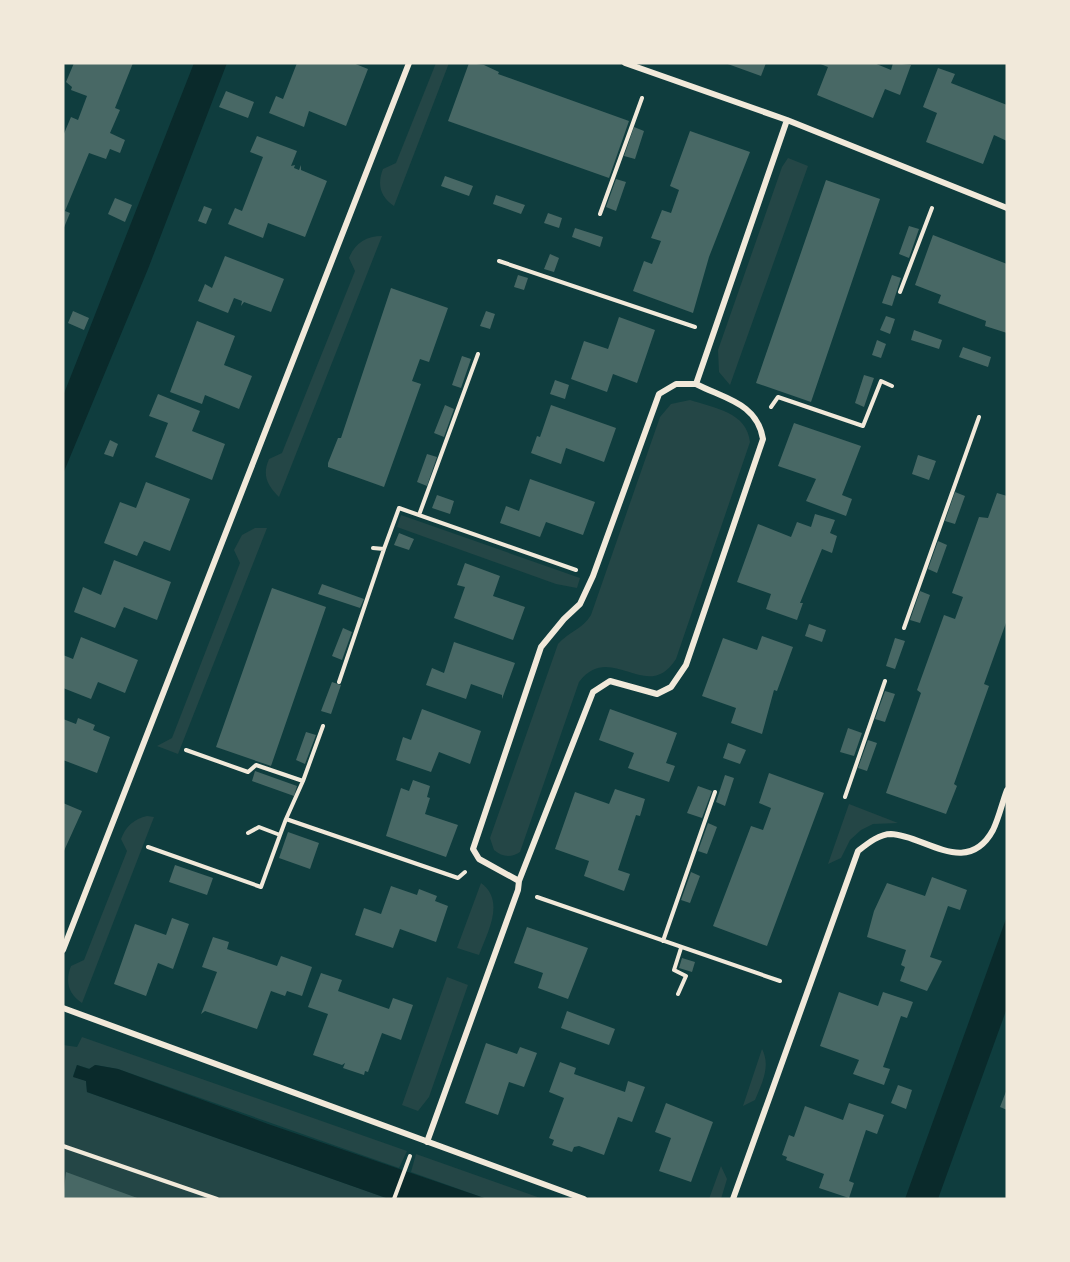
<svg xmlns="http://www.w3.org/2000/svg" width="1070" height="1262" viewBox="0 0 1070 1262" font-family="'PT Serif',serif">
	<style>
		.green { fill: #244646 }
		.water { fill: #0a2a2b }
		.building { fill: #486865 }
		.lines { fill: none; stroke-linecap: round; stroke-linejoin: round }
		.path { stroke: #f1e9da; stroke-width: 4 }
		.minor { stroke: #f1e9da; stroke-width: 6 }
	</style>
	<rect width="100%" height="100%" fill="#0f3d3e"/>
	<!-- green -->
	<path class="green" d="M436,63h13l-55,143c-14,-9 -17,-22 -11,-37l13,-6z
		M788,158l20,8 -78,219 -11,-13 -1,-22 64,-183z
		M382,236l-103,261c-12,-12 -17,-22 -10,-38l13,-6 73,-182 -6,-13c6,-15 17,-22 33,-22z
		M690,400c24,8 57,12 60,42l-74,217c-29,46 -65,-19 -97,23l-59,170c-9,6 -18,5 -26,-2l-4,-12 68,-194c10,-12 25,-15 33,-29l69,-198 11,-13z
		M401,515l179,63 -3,10 -21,-4 -159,-57z
		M255,528h12l-89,226 -21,-8 15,-8 68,-175 -6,-13 8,-15z
		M849,804l49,19 -25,1 -12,6 -11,10 -9,18 -13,6z
		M147,816l7,1 -72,186c-14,-9 -17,-22 -11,-37l13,-6 43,-109 -6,-12c5,-13 13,-20 26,-23z
		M481,883c25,18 6,50 -2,72l-22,-7z
		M447,977l21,8 -39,112 -11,14 -16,-6z
		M82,1037l325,114 -8,17 -281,-99 -22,-4 -6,4 -13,-4 -4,11 13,5 1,11 302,107h-326v-154l14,2z
		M762,1049c9,17 0,34 -7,51l-12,6z
		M416,1154l127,45h-56l-76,-27z
		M721,1166l6,13 -6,20h-12z"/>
	<!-- water -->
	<path class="water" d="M194,63h33l-79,206 -85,205v-78z
		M1007,916v92l-69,191h-33z
		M77,1065l12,4 6,-4 23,4 150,55 219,75h-98l-302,-107 -1,-11 -13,-4z"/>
	<!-- building -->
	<path class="building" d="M74,63h59l-18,45 5,2 -10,23 15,7 -5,13 -10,-4 -4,10 -17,-6 -24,58 5,2 -7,17v-94l8,-19 7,3 9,-24 -16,-6 1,-3 -6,-5z
		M297,63h56l15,6 -22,57 -37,-15 -5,16 -35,-14 7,-17 7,3z
		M469,63l15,2 15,7 -1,2 131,47 -20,57 -161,-57z
		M725,63h41l-5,13z
		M818,63h56l17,7 2,-7 18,2 -11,30 -15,-6 -12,29 -56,-23 11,-28z
		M938,68l17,6 -4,9 56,22v36l-13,-6 -11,29 -57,-22 11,-29 -14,-6z
		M226,91l28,11 -6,16 -29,-11z
		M634,127l10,4 -9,28 -11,-3z
		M690,131l60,21 -41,105 -16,56 -60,-22 11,-30 8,3 9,-23 -10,-3 11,-28 9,3 8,-23 -9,-4z
		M257,136l40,15 -6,15 4,-1 -1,3 5,2 2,-5v5l26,11 -22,56 -37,-14 -5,15 -35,-14 7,-16 7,3 21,-54 -13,-5z
		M445,176l28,10 -4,10 -28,-10z
		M616,179l10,3 -10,29 -10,-4z
		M826,180l54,19 -69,203 -55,-19z
		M496,195l29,10 -4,9 -28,-10z
		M115,198l17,7 -7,17 -17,-8z
		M204,206l8,3 -6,15 -8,-3z
		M548,213l14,5 -3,10 -15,-5z
		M909,226l10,3 -10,29 -10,-4z
		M575,228l28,9 -3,10 -28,-10z
		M933,235l74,29v69l-22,-7 1,-5 -48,-18 3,-8 -26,-10z
		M550,254l9,4 -5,14 -10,-3z
		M225,256l59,23 -13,33 -27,-10 -3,4 1,-5 -8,-3 -6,15 -30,-12 7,-17 7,4z
		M518,275l10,3 -4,12 -10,-3z
		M892,275l9,3 -9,28 -10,-3z
		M391,288l57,20 -19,54 -9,-3 -8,22 9,3 -37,103 -56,-20v-4l10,-25h3z
		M73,311l16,7 -5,12 -16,-7z
		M486,311l9,3 -5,15 -10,-3z
		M886,316l9,3 -5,15 -10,-4z
		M619,317l36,13 -18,53 -24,-9 -6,18 -36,-13 13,-38 24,8z
		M197,321l38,15 -11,29 28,11 -13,33 -34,-14 -3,9 -32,-12z
		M914,330l28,10 -3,9 -28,-9z
		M877,340l9,4 -5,14 -9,-3z
		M963,347l28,10 -3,10 -29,-10z
		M462,356l9,3 -10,29 -9,-3z
		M864,375l10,3 -10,29 -9,-4z
		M555,380l14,5 -4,14 -15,-5z
		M158,394l42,17 -8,20 33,13 -13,36 -57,-23 13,-34 -19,-7z
		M445,405l9,4 -10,28 -10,-4z
		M551,405l65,23 -12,34 -38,-14 -5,16 -30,-11 6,-17 3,1z
		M794,423l67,23 -19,49 10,4 -6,17 -40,-15 10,-22 -38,-13z
		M110,440l8,4 -5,13 -9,-3z
		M427,454l10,3 -10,29 -10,-4z
		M918,455l18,6 -7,19 -17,-6z
		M530,479l65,23 -12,33 -37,-13 -6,15 -40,-14 6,-17 13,5z
		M146,482l44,17 -20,52 -26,-10 -7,15 -33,-13 16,-41 16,6z
		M955,492l10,4 -10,28 -10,-3z
		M997,493l10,3v124l-23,64 5,2 -35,98 3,2 -11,28 -60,-21 35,-100 -4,-3 27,-75 11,4 8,-22 -11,-4 27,-76 9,1z
		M437,495l17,6 -4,13 -18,-6z
		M815,514l20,6 -5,13 7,3 -5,17 -10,-4 -22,54h3l-6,17 -31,-11 5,-15 -34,-12 21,-58 33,13 6,-15 14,5z
		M399,533l15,6 -5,11 -15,-5z
		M938,541l9,4 -10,28 -9,-4z
		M114,560l57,22 -14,38 -33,-13 -9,21 -41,-16 9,-25 18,8z
		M465,563l35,13 -7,20 32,11 -12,33 -59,-22 11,-31 -8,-2z
		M322,584l42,15 -4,9 -42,-14z
		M272,588l54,19 -55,159 -55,-19z
		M920,591l10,4 -10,28 -10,-3z
		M809,624l17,6 -4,12 -17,-6z
		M343,628l9,4 -10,28 -10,-4z
		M762,636l31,11 -16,44 -3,-1 -12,44 -31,-11 5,-15 -34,-12 21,-58 34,12z
		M81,637l57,23 -13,33 -27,-11 -7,17 -28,-11v-33l10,4z
		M895,638l10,3 -10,28 -9,-3z
		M454,642l61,21 -13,36v-4l-31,-11 -5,15 -40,-14 6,-17 12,5z
		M332,682l9,3 -10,29 -10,-3z
		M885,691l10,3 -10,28 -10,-3z
		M422,709l59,22 -11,33 -31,-12 -8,20 -35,-12 7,-23 8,3z
		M610,709l67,24 -11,30 9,3 -6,16 -41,-14 6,-15 -35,-13z
		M78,718l17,7 -2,5 17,7 -13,36 -34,-13v-41l13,5z
		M848,728l14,5 -8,23 -14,-4z
		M306,732l10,3 -11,29 -9,-4z
		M868,740l9,3 -10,28 -9,-3z
		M728,743l18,7 -6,14 -17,-6z
		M255,771l42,15 -3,10 -42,-15z
		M769,773l55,20 -57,153 -54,-20 38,-100 12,4 8,-22 -12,-5z
		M725,775l9,3 -9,28 -9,-4z
		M413,780l17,6 -3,11 3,1 -5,16 33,11 -12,32 -60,-21 15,-48 8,3z
		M698,786l14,5 -10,27 -15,-5z
		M615,789l30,10 -5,17 -4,-1 -18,55 12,4 -6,17 -40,-15 5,-15 -34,-12 20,-57 34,12z
		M63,803l19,8 -19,42z
		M708,823l9,4 -10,27 -9,-3z
		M288,832l31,11 -9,26 -31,-11z
		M175,865l38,13 -6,17 -38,-13z
		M691,872l9,4 -10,27 -9,-3z
		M932,877l35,13 -7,20 -12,-4 -18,51 12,4 -15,30 -27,-10 5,-14 -4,-2 5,-15 -39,-13 7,-26 13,-28 38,13z
		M391,886l26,9 2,-6 18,7 -2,5 13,5 -12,36 -36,-13 -7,19 -38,-13 9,-27 17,6z
		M172,918l17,6 -16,45 -15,-6 -12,33 -32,-12 21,-60 31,11z
		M527,927l61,21 -20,51 -30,-11 5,-15 -29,-10z
		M213,937l16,5 -2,7 50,17 4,-10 31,11 -10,29 -15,-5 -2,5 -14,-5 -14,38 -52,-18 -4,3 16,-42 -15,-5z
		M682,958l13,4 -3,10 -13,-4z
		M321,973l21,7 -4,11 51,18 4,-11 20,7 -12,35 -19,-7 -14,39 -3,-1 -1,4 -21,-7 2,-5 -3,2 -29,-10 15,-41 -20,-7z
		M839,992l39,14 5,-14 30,10 -6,16 -6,-2 -18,51 7,2 -6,16 -31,-11 6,-14 -39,-14z
		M567,1011l48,18 -6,16 -48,-17z
		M486,1043l31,11 3,-7 17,6 -13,34 -15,-5 -11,33 -33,-12z
		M560,1062l16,6 -2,6 51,18 3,-11 17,6 -13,35 -14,-5 -14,38 -25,-9 -5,1 -2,5 -20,-7 2,-5 -5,-2 15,-40 -15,-6z
		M898,1085l14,5 -6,19 -15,-6z
		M1007,1089v21l-7,-3z
		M666,1103l47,19 -22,60 -32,-11 12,-33 -16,-6z
		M849,1103l35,12 -7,19 -11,-4 -17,51 5,2 -5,15 -30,-10 5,-14 -38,-14 1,-3 -5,-2 7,-20 5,2 11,-31 38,14z
		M66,1172l74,27h-77z"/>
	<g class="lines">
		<!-- path -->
		<path class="path" d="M600,214l42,-116
			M499,261l196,66
			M900,292l32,-84
			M771,407l7,-10 85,29 18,-45 11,5
			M419,515l59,-161
			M373,548l11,1 15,-41 177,62
			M904,628l75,-211
			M339,682l45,-133
			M186,750l62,22 8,-7 47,16 20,-55
			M845,797l40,-116
			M286,819l17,-38
			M248,833l11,-6 21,8 6,-16 172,59 7,-6
			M148,847l113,40 19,-52
			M537,897l243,84
			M663,941l52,-149
			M678,994l8,-18 -12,-6 7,-22
			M63,1146l154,53
			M394,1199l16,-43"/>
		<!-- minor -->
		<path class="minor" d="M625,63l162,57 220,88
			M519,881l74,-189 17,-11 47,13 14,-7 15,-22 77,-226c-6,-36 -38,-40 -67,-55
			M63,950l346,-887
			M63,1008l521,191
			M427,1142l91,-252 1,-9 -40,-22 -6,-10 68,-202 23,-28 16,-15 13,-28 66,-182 17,-10h20l91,-264
			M733,1199l125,-348c9,-7 21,-17 33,-17 33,1 76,44 102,-4 6,-12 9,-27 14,-40"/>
	</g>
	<!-- border -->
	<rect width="1070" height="1262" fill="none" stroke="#f1e9da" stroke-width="129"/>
</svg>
